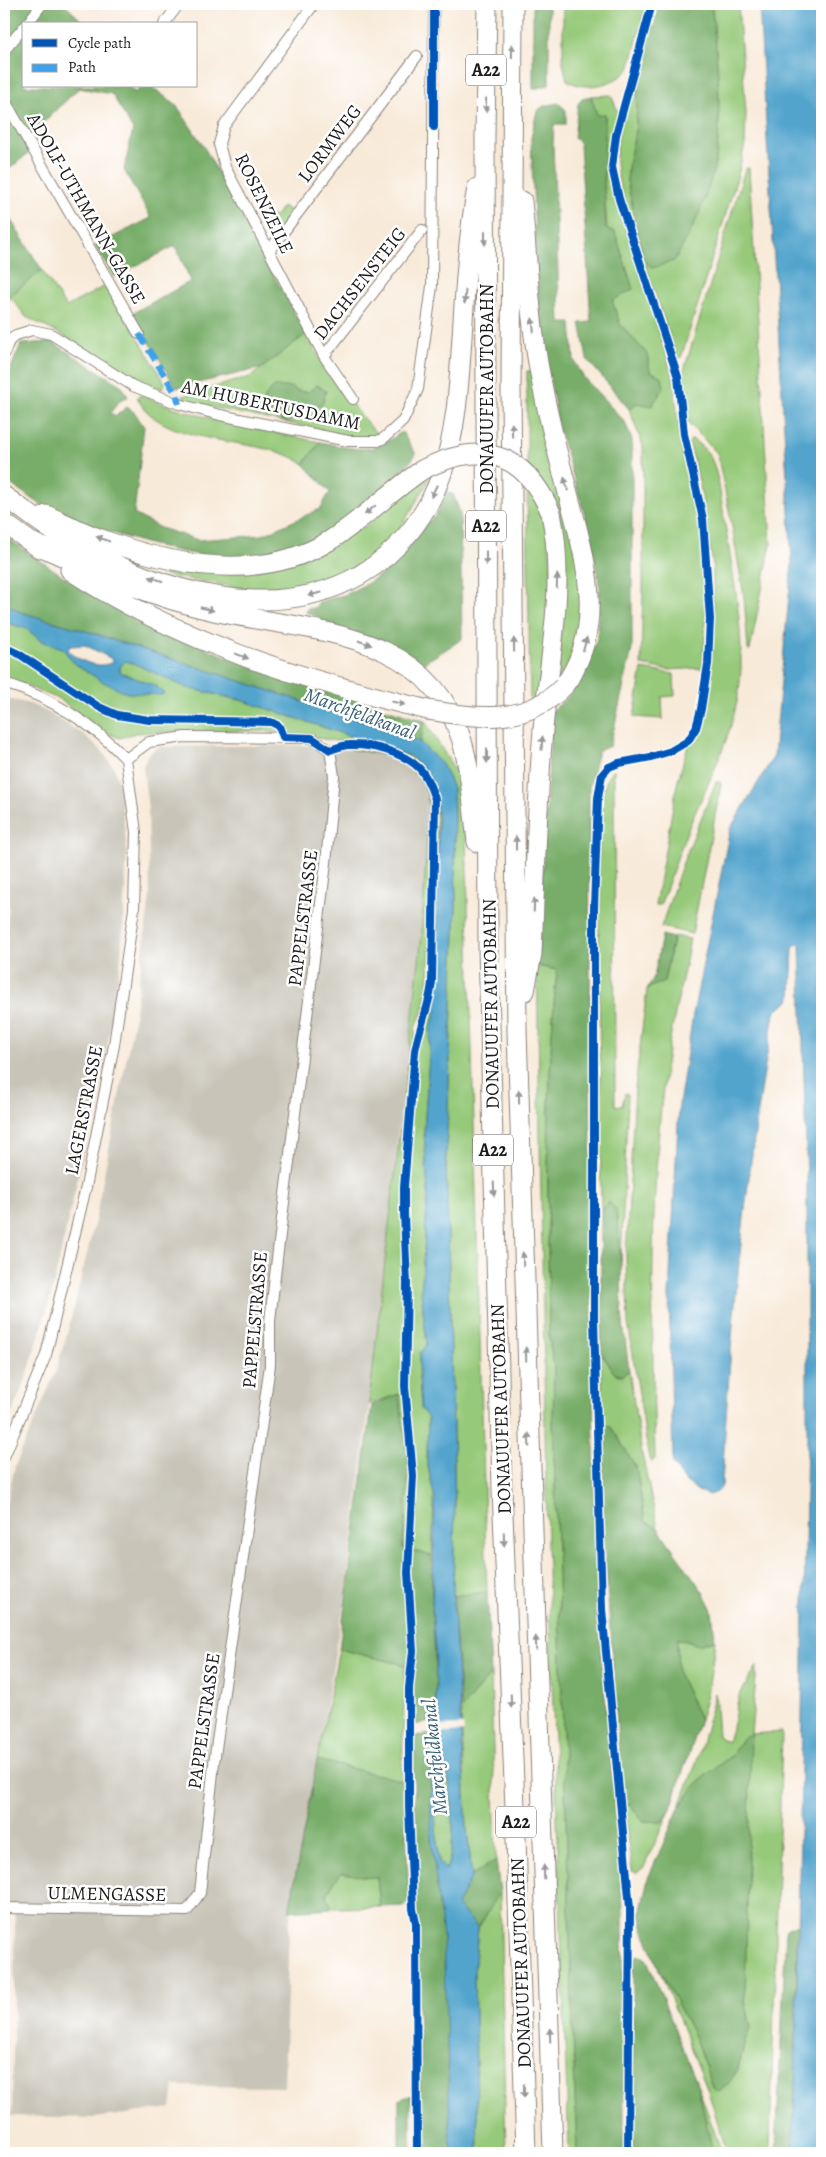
<svg xmlns="http://www.w3.org/2000/svg" width="826" height="2157" viewBox="0 0 826 2157" font-family="Alegreya,serif">
	<style>
		.industrial { fill: #c8c4b8 }
		.green { fill: #96c979; stroke: #59724a }
		.forest { fill: #78ad69; stroke: #4a6442 }
		.water { fill: #53a4cd; stroke: #386074; fill-rule: evenodd }
		.pier { fill: #f8ead9 }
		.lines { fill: none; stroke-linecap: round; stroke-linejoin: round }
		.street-casing { stroke: #8a837a; stroke-width: 12 }
		.highway-casing { stroke: #8a837a; stroke-width: 21 }
		.street { stroke: #fff; stroke-width: 10 }
		.highway { stroke: #fff; stroke-width: 19 }
		.highway-bridge-casing { stroke: #8a837a; stroke-width: 21; stroke-linecap: butt }
		.highway-bridge { stroke: #fff; stroke-width: 19 }
		.quiet { stroke: #3da2ea; stroke-width: 6; stroke-dasharray: 12 6; stroke-linecap: butt }
		.cycleway-casing { stroke: #fff; stroke-width: 11 }
		.cycleway { stroke: #0057b8; stroke-width: 8 }
		.oneway { fill: #999 }
		.labels { text-anchor: middle; stroke-width: 5; stroke-linejoin: round; paint-order: stroke }
		.shield { fill: #fff; stroke: #606060; stroke-width: 1 }
		.shield-label { font-size: 18px; font-weight: bold; fill: #1c1c1c }
		.street-label { font-size: 19px; fill: #1c1c1c; stroke: #fff }
		.water-label { font-size: 20px; font-style: italic; fill: #386074; stroke: #fff }
	</style>
	<rect width="100%" height="100%" fill="#fff"/>
	<filter id="ink" filterUnits="userSpaceOnUse"><feTurbulence type="fractalNoise" baseFrequency=".02" numOctaves="2"/><feDisplacementMap in="SourceGraphic" scale="10" xChannelSelector="R" yChannelSelector="G"/><feConvolveMatrix kernelMatrix="1 2 1 2 8 2 1 2 1" color-interpolation-filters="sRGB"/></filter>
	<filter id="wash" filterUnits="userSpaceOnUse"><feTurbulence type="fractalNoise" baseFrequency=".0096" numOctaves="4" result="noise"/><feDisplacementMap in="SourceGraphic" scale="20" xChannelSelector="R" yChannelSelector="G"/><feGaussianBlur stdDeviation="1.12" result="paint"/><feColorMatrix in="noise" values="0 0 0 0 0 0 0 0 0 0 0 0 0 0 0 0 0 1.4 0 .05"/><feComposite in="paint" operator="in"/></filter>
	<g filter="url(#wash)">
		<rect width="100%" height="100%" fill="#f8ead9"/>
		<!-- industrial -->
		<path class="industrial" d="M4,698l26,6 17,8 36,22 18,16 13,18 6,18 7,67 -6,105 -13,84 -17,77 -40,177 -24,80 -23,56v-488l5,-35 -5,-38z
			M302,745l46,4 49,8 24,22 6,13 2,19 -8,132 -23,190 -20,204 -33,258 -56,329 -5,163 -110,-1 -3,22 -76,10 -83,-2 3,-188 -1,-23 -10,-1v-391l11,-47 41,-95 13,-44 26,-106 39,-201 16,-124 -2,-87 -5,-42 4,-12 10,-8z"/>
		<!-- green -->
		<path class="green" d="M563,4h84l-18,65c-14,16 -45,23 -62,11l-4,-16z
			M711,4h27l8,108 -1,32 -7,31 -57,183h-4l-52,-153c-4,-16 -9,-30 -9,-46 1,-35 16,-71 25,-104l-6,79 -6,26 -2,21 17,80 73,-108 2,-36 -5,-92z
			M611,95l7,17 -9,36 1,31 63,197 8,71 20,82 6,74 -4,65 -35,2 -27,-5 2,-77v-142l-14,-37 8,-6 13,-32 -3,-17 -27,-30 -8,-23 -8,-116 1,-71 -8,1 -6,-19z
			M749,168l22,376 -21,106h-2l-4,-53 -14,-82 -13,-62 -32,-34 -3,-42 63,-208z
			M283,206l9,6 -16,22 -14,-8 -8,-16 3,-1 11,9 2,-4 5,3z
			M42,270l24,37 41,-22 58,98 -3,6h-10l-88,-53 -38,-19 -16,-21z
			M306,334c20,36 43,68 70,99l-11,5 -10,-1 -169,-35 -3,-6 67,-19z
			M527,371h5l47,193 4,30 -9,60 -16,27 7,-111 -38,-106z
			M141,395c57,24 119,35 179,47l-16,22c-5,-3 -11,-7 -17,-9 -42,-17 -129,-11 -150,-58z
			M692,439c7,5 15,11 19,19 8,16 11,48 14,67 8,48 17,94 16,143 -2,62 -34,113 -56,169 -9,22 -15,45 -25,68h-5l22,-121 12,-42 8,-10 8,-23 5,-42 3,-60v-42l-13,-80 -11,-43z
			M431,477l-31,52 -36,33 -42,20 -69,8 -89,-15 -71,-28 101,22 170,-42 40,-32z
			M527,487c5,10 13,20 16,31 18,56 2,122 -5,179l-8,4z
			M4,622l23,7 14,12 15,3 6,4 13,16 11,6 41,5 -7,-3v-5l4,-6c12,2 22,8 34,13 26,10 55,22 83,26l169,56 17,16 9,20 2,33 -2,187 -5,14 -7,105 4,62 -7,99 6,53 -7,8 -1,23 2,32 7,10 -1,44 7,33 -2,61 -29,-8 6,-84 -10,-70 -30,10 52,-461 8,-133 -2,-18 -6,-13 -23,-22 -48,-8c45,5 72,5 83,57l-4,182 -4,19 -10,21v11l4,-3 13,-36 4,-181 -2,-27 -8,-17 -18,-18 -26,-9 -111,-17h-86l-50,2 -15,5 -14,-5 -47,-34 -55,-22z
			M642,669l32,5 1,22 -13,1 1,22 -29,-2z
			M425,721l39,64 1,14 22,793 -34,4 2,-91 -9,-346 10,-253 -1,-79 -2,-39 -11,-24 -22,-22z
			M614,769l1,336 7,1 3,-13 3,1 -7,168 -5,-53 -12,-3 -3,13 -3,-358 5,-67 4,-15z
			M719,781l2,4 -29,149 -31,-7 21,-62 34,-83z
			M674,936l16,3c-8,46 -21,94 -26,141 -15,125 -12,253 -9,379l-3,2 -3,-2 -21,-136 -2,-68 9,-167 12,-99 17,-9z
			M537,966l20,4c-12,122 -9,245 -8,368l5,30 -1,56 24,729h-8l-22,-611z
			M601,1352l13,21 7,3 8,-5 13,83 16,74 -13,-7 -9,-54 -25,-40 -8,-4z
			M676,1638l22,7 17,-5c-3,26 -6,53 -15,79l-22,-46z
			M339,1649l66,16 -3,116 -85,-21z
			M757,1666l-6,68 31,-2 -12,414 -1,7h-42l-19,-62 -51,-127 38,74 18,50 25,-17 8,-34 5,-9 -6,-28 -2,-263 -11,18 -33,26 -19,25 20,-54 15,-59 3,43 9,6 4,-10 8,-36z
			M491,1674l5,186 -24,16 -5,-47 -6,-120z
			M439,1750l5,1c6,40 16,80 2,119l-7,-9 -4,-45 -1,-54z
			M622,1796l21,25 19,1 9,-14 -27,59 -7,6 -5,-2z
			M341,1872l36,6 3,29 -48,1 -6,-14z
			M500,1892l6,261h-28l-4,-178 4,-47z
			M698,2086l24,67h-9z"/>
		<!-- forest -->
		<path class="forest" d="M4,4h60l21,20h-61v62h104l8,7 5,-7h10l26,20 27,41 102,187 -44,34 -86,20 -43,-75 58,-32 -16,-35 -61,31 -19,-31 56,-28 -27,-48 9,-40 -21,-36 -33,-6 -49,47v17l-26,21z
			M533,4h16v81l-16,4z
			M661,4h50c6,43 11,105 6,148 -6,39 -23,76 -43,109l-21,7 -9,-7 -17,-80 2,-21 6,-26 6,-79 8,-28z
			M591,96l6,19 8,-1 -1,71 2,44 9,3 18,57 -21,12 8,23 27,30 3,17 12,6 2,10 -12,19 -15,-3 -8,6 -42,-50 -6,-32 -1,-4 11,-1 -11,-178 -6,-6 4,-34 5,-6z
			M558,103l8,7v14h-12l-1,21 7,178h11l3,37 10,18 41,44 7,18v209l-22,97 -12,5 -9,37 3,554 5,260 26,305 1,246h-47l-24,-729 1,-56 -5,-30c-1,-123 -4,-246 8,-368l-20,-4 15,-255 15,-13 18,-26 12,-33 3,-51 -10,-56 -31,-102 -21,-118 -7,-174 6,-27 7,-5z
			M4,209l38,61 -32,26 -6,18z
			M52,342l70,44 6,11 -7,2 -11,14 6,3 11,-9 8,6 9,14 -10,87 26,14 38,12 65,-5 57,-26 10,-17 -26,-28 16,-22c37,7 49,14 82,-10l14,22c-14,20 -29,32 -48,47 -27,23 -58,44 -92,52 -56,14 -125,-7 -178,-25 -12,-4 -25,-7 -36,-12 -20,-9 -40,-25 -58,-36v-87l4,-18 13,-31z
			M317,385l9,6 -4,13 -6,4 -9,-3c-3,9 -13,13 -21,17l-5,-2 -3,-9 -3,2 -7,-1c-8,-11 -3,-18 7,-25h15l8,4 10,1z
			M446,493l7,1 7,19 2,126 -38,24c-35,-21 -64,-30 -103,-39l-3,-8 -11,-3 -1,-2 1,-2 8,-1 4,-6 25,-7 24,-12 19,-13 14,-12 21,-30 14,-13z
			M4,536l74,50 96,49 95,39 156,47 -5,21 -49,-18 -174,-57 -111,-36 -66,-19 -16,-9z
			M662,935l11,3 -9,43 -17,8 7,-12z
			M609,1202l7,7 5,53 1,52 7,57 -8,5 -7,-3 -13,-21v-133l3,-13z
			M399,1394l10,70 -6,84 29,8c0,17 -1,34 0,51 1,38 8,75 1,113l-19,5 -9,-60 -66,-16 33,-244z
			M603,1423l8,4 25,40 9,54 13,7 45,64 9,18 3,30 -17,5 -21,-7 1,35 22,46 -29,89 -9,14 -19,-1 -21,-25 -18,-254z
			M487,1592l4,82 -30,35 -8,-113z
			M436,1734c-13,69 2,134 7,203 6,72 6,144 8,216h-30l-8,-417z
			M751,1734l-6,266 6,28c-14,25 -6,44 -32,64l-6,-4 -18,-50 -38,-74 -13,-33 -4,-17 8,-36 32,-72 19,-25 33,-26 11,-18z
			M317,1760l87,21 5,119 -5,6 -24,1 -3,-29 -36,-5 -15,21 6,14 -43,3z
			M496,1860l4,32 -22,36 -21,-23 15,-29z
			M797,1924l-2,180 -3,49h-16l10,-224z
			M637,1955l7,2 3,3 51,126 15,67h-80v-191z
			M411,2095v58h-12v-53z"/>
		<!-- water -->
		<path class="water" d="M759,4h63v2149h-30l3,-49 12,-668v-254l-7,-238h-3l-4,4 -2,50c-5,9 -13,8 -17,16 -28,156 -44,313 -52,472l-5,6 -7,3 -12,-4 -13,-10 -12,-17 -4,-171 10,-188 14,-91 37,-185 44,-73 18,-193z
			M4,603l16,9 66,19 111,36 174,57 49,18 22,22 11,24 3,118 -10,253 9,346 -2,91 14,233 5,47 -15,29 21,23 -4,47 4,178h-27l-8,-216 -12,-98v-81l5,-25v-69l-4,-58 3,-107 -8,-37 1,-44 -7,-10 -2,-32 1,-23 7,-9 -6,-52 7,-99 -4,-62 7,-105 5,-14 2,-187 -2,-33 -9,-20 -17,-16 -169,-56 -54,-12 -54,-25 -8,-2 -5,6v5l36,14 8,7 -2,2 -35,-2 -24,-11 -28,-18 -13,-16 -21,-7 -14,-12 -23,-7zM85,645l27,14 -1,4c-14,6 -32,-2 -43,-13l2,-4zM439,1750l5,1c6,40 16,80 2,119l-7,-9 -4,-45 -1,-54z"/>
		<!-- pier -->
		<path class="pier" d="M463,1725l1,7 -31,2v-8z"/>
	</g>
	<g filter="url(#ink)">
		<g class="lines">
			<!-- street casing -->
			<g class="street-casing">
				<path id="street" d="M314,4l-90,122 -5,18 6,23 99,189 29,43
					M27,24l15,-20
					M164,24l15,-20
					M4,51l20,-24
					M4,99l135,235
					M269,251l148,-195
					M4,354l5,-13 7,-6 16,-5 19,4 82,52 46,18 41,11 128,26h30l6,-3 19,-17 15,-32 14,-103 2,-282
					M324,356l98,-126
					M4,683c48,15 87,39 122,76
					M4,1457l42,-102 40,-168 28,-142 20,-136 2,-77 -10,-73
					M4,1908l183,3 13,-18 14,-130 56,-398v-44l6,-54 50,-404 8,-87 -4,-26 -18,-12 -127,-1 -36,5 -23,17"/>
			</g>
			<!-- highway casing -->
			<g class="highway-casing">
				<path id="highway" d="M487,4l-2,133 3,810 14,543 13,317 11,346
					M513,4l-2,385 6,642 36,1122
					M522,201c6,59 7,119 19,178 7,40 18,79 28,118 17,64 38,132 -6,190
					M4,496c22,15 43,33 67,46 85,47 198,85 289,33 38,-22 68,-60 82,-102 15,-44 17,-90 20,-136 3,-50 6,-100 15,-149
					M46,515c18,8 36,17 55,24 72,27 159,44 228,2 33,-21 61,-49 93,-71
					M4,523l35,25
					M31,542c60,27 118,55 183,69 94,21 214,17 248,130 9,32 11,67 15,101
					M70,570c108,72 233,110 358,140
					M525,991l7,-37c3,-75 5,-150 11,-224 6,-72 23,-145 8,-217"/>
			</g>
			<!-- street -->
			<use href="#street" class="street"/>
			<!-- highway -->
			<use href="#highway" class="highway"/>
			<!-- highway-bridge casing -->
			<g class="highway-bridge-casing">
				<path id="highway-bridge" d="M422,470c59,-30 102,-19 129,43
					M428,710c49,8 97,16 135,-23"/>
			</g>
			<!-- highway-bridge -->
			<use href="#highway-bridge" class="highway-bridge"/>
			<!-- quiet -->
			<path class="quiet" d="M139,334l37,60 3,10"/>
			<!-- cycleway casing -->
			<g class="cycleway-casing">
				<path id="cycleway" d="M434,127v-123
					M4,647l15,7 80,53 18,8 32,5 122,2 8,4 4,11 29,1 18,12c6,-2 13,-5 19,-5 22,-1 54,7 70,23 8,8 12,20 16,31l-3,183c-2,24 -13,45 -17,69l-11,136v27l3,69 -2,103 8,90 -5,97 5,78 -4,37v119l4,102 3,14 1,230
					M628,2153l2,-245 -28,-299 -8,-291v-410l4,-110 4,-23 7,-8 10,-4 32,-6 20,-6 17,-10 8,-13 5,-19 7,-45 2,-45 -7,-100 -19,-85 -6,-57 -59,-178 -7,-32 4,-32 36,-131"/>
			</g>
			<!-- cycleway -->
			<use href="#cycleway" class="cycleway"/>
		</g>
		<!-- one-way arrows -->
		<defs><path id="oneway-solid" d="M-6-.8H1V-3.2L6.5 0L1 3.2V.8H-6Z" transform="scale(1.25)"/></defs>
		<g class="oneway">
			<use href="#oneway-solid" transform="translate(512 51) rotate(-89)"/>
			<use href="#oneway-solid" transform="translate(486 105) rotate(91)"/>
			<use href="#oneway-solid" transform="translate(485 238) rotate(90)"/>
			<use href="#oneway-solid" transform="translate(465 297) rotate(94)"/>
			<use href="#oneway-solid" transform="translate(533 325) rotate(-97)"/>
			<use href="#oneway-solid" transform="translate(512 430) rotate(-91)"/>
			<use href="#oneway-solid" transform="translate(566 484) rotate(-105)"/>
			<use href="#oneway-solid" transform="translate(434 491) rotate(115)"/>
			<use href="#oneway-solid" transform="translate(370 510) rotate(140)"/>
			<use href="#oneway-solid" transform="translate(103 539) rotate(-160)"/>
			<use href="#oneway-solid" transform="translate(486 558) rotate(90)"/>
			<use href="#oneway-solid" transform="translate(156 579) rotate(-162)"/>
			<use href="#oneway-solid" transform="translate(557 581) rotate(-88)"/>
			<use href="#oneway-solid" transform="translate(315 594) rotate(166)"/>
			<use href="#oneway-solid" transform="translate(207 609) rotate(14)"/>
			<use href="#oneway-solid" transform="translate(365 643) rotate(19)"/>
			<use href="#oneway-solid" transform="translate(585 644) rotate(-75)"/>
			<use href="#oneway-solid" transform="translate(514 645) rotate(-91)"/>
			<use href="#oneway-solid" transform="translate(242 656) rotate(21)"/>
			<use href="#oneway-solid" transform="translate(398 703) rotate(14)"/>
			<use href="#oneway-solid" transform="translate(542 743) rotate(-86)"/>
			<use href="#oneway-solid" transform="translate(487 756) rotate(90)"/>
			<use href="#oneway-solid" transform="translate(516 843) rotate(-90)"/>
			<use href="#oneway-solid" transform="translate(534 905) rotate(-88)"/>
			<use href="#oneway-solid" transform="translate(519 1097) rotate(-91)"/>
			<use href="#oneway-solid" transform="translate(494 1189) rotate(88)"/>
			<use href="#oneway-solid" transform="translate(523 1259) rotate(-92)"/>
			<use href="#oneway-solid" transform="translate(526 1354) rotate(-92)"/>
			<use href="#oneway-solid" transform="translate(529 1440) rotate(-92)"/>
			<use href="#oneway-solid" transform="translate(504 1539) rotate(88)"/>
			<use href="#oneway-solid" transform="translate(536 1643) rotate(-92)"/>
			<use href="#oneway-solid" transform="translate(511 1701) rotate(88)"/>
			<use href="#oneway-solid" transform="translate(544 1872) rotate(-92)"/>
			<use href="#oneway-solid" transform="translate(550 2035) rotate(-92)"/>
			<use href="#oneway-solid" transform="translate(524 2091) rotate(89)"/>
		</g>
	</g>
	<g class="labels">
		<!-- shield labels -->
		<g class="shield">
			<rect x="466" y="54.5" width="40" height="31" rx="4"/>
			<rect x="466" y="510.5" width="40" height="31" rx="4"/>
			<rect x="473" y="1134.5" width="40" height="31" rx="4"/>
			<rect x="496" y="1806.5" width="40" height="31" rx="4"/>
		</g>
		<g class="shield-label">
			<text x="486" y="76">A22</text>
			<text x="486" y="532">A22</text>
			<text x="493" y="1156">A22</text>
			<text x="516" y="1828">A22</text>
		</g>
		<!-- street labels -->
		<g class="street-label">
			<text transform="translate(329 143) rotate(-53)" y="7">LORMWEG</text>
			<text transform="translate(265 203) rotate(64)" y="7">ROSENZEILE</text>
			<text transform="translate(87 208) rotate(60)" y="7">ADOLF-UTHMANN-GASSE</text>
			<text transform="translate(359 283) rotate(-52)" y="7">DACHSENSTEIG</text>
			<text transform="translate(486 389) rotate(-90)" y="7">DONAUUFER AUTOBAHN</text>
			<text transform="translate(271 404) rotate(12)" y="7">AM HUBERTUSDAMM</text>
			<text transform="translate(302 918) rotate(-83)" y="7">PAPPELSTRASSE</text>
			<text transform="translate(490 1004) rotate(-91)" y="7">DONAUUFER AUTOBAHN</text>
			<text transform="translate(83 1110) rotate(-79)" y="7">LAGERSTRASSE</text>
			<text transform="translate(254 1320) rotate(-85)" y="7">PAPPELSTRASSE</text>
			<text transform="translate(500 1409) rotate(-92)" y="7">DONAUUFER AUTOBAHN</text>
			<text transform="translate(203 1721) rotate(-82)" y="7">PAPPELSTRASSE</text>
			<text transform="translate(107 1893) rotate(1)" y="7">ULMENGASSE</text>
			<text transform="translate(520 1963) rotate(-92)" y="7">DONAUUFER AUTOBAHN</text>
		</g>
		<!-- water labels -->
		<g class="water-label">
			<text transform="translate(360 713) rotate(20)" y="7">Marchfeldkanal</text>
			<text transform="translate(434 1757) rotate(-96)" y="7">Marchfeldkanal</text>
		</g>
	</g>
	<!-- margin -->
	<rect width="826" height="2157" fill="none" stroke="#fff" stroke-width="20"/>
	<!-- legend -->
	<rect x="22" y="22" width="175" height="65" fill="#ffffff" stroke="#a4a4a4"/>
	<rect x="32" y="39" width="25" height="8" fill="#0057b8" stroke="#a4a4a4"/>
	<text x="68" y="48" font-size="15" fill="#1c1c1c">Cycle path</text>
	<rect x="32" y="64" width="25" height="8" fill="#3da2ea" stroke="#a4a4a4"/>
	<text x="68" y="72" font-size="15" fill="#1c1c1c">Path</text>
</svg>
